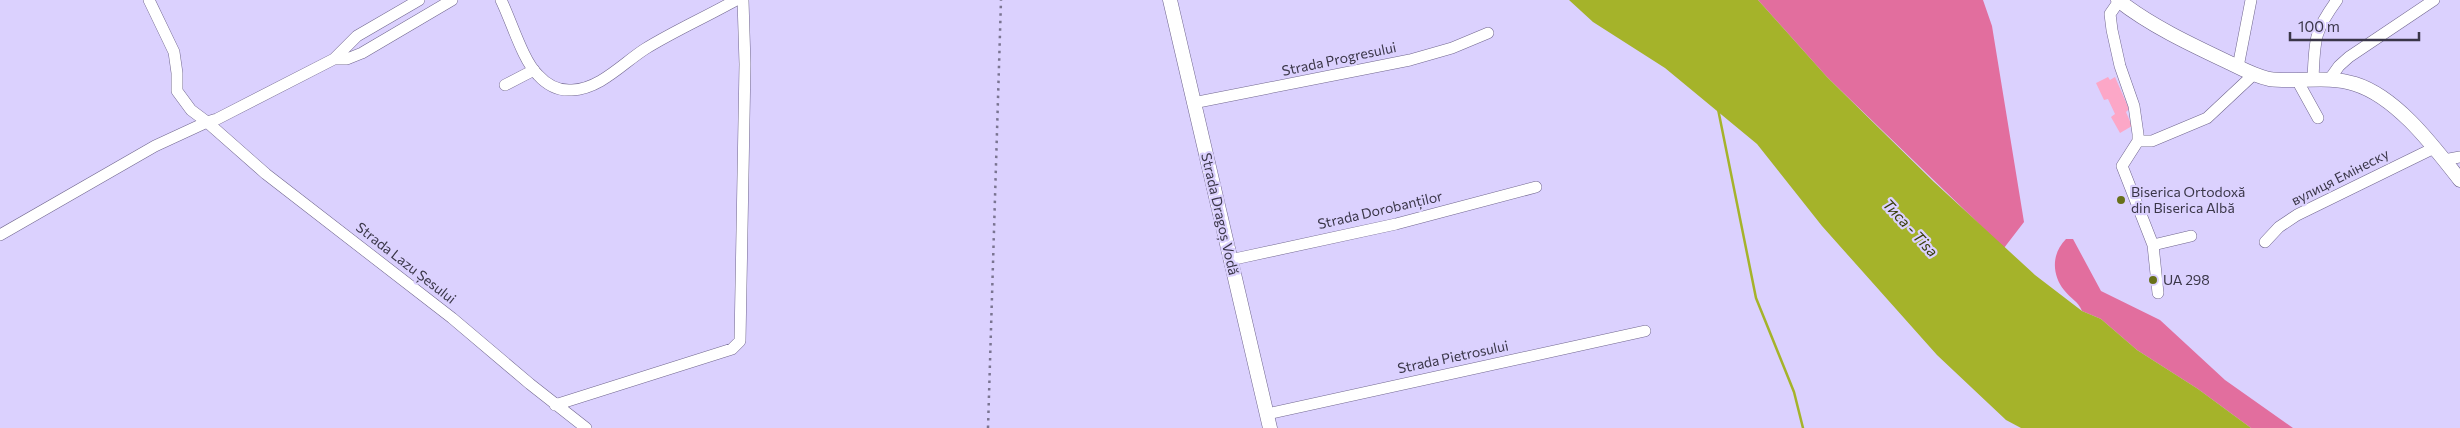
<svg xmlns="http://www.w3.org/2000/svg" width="2460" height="428" viewBox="0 0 2460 428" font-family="Commissioner,sans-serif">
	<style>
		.green { fill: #fca7c7 }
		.forest { fill: #e26e9e }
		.water { fill: #a5b32a }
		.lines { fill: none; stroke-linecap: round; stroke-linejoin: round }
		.stream { stroke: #a5b32a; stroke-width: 2.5 }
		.minor-casing { stroke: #70668e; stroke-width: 12 }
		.major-casing { stroke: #70668e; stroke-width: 15 }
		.minor { stroke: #fff; stroke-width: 11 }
		.major { stroke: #fff; stroke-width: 14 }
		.rail { stroke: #7a7491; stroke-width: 2.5; stroke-dasharray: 2.5 5; stroke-linecap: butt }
		.poi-dot { fill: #68711a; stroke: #dbd1fe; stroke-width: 2 }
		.labels { text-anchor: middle; stroke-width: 4.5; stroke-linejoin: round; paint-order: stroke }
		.street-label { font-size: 14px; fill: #3a3648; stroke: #dbd1fe }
		.poi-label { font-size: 14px; fill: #3a3648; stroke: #dbd1fe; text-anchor: start }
		.water-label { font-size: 15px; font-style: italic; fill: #383d07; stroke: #dbd1fe }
	</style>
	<rect width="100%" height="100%" fill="#dbd1fe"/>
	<!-- green -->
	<path class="green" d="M2108,77l2,3 5,-3 14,32 -3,3 6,14 -12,7 -9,-16 4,-3 -7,-15 -4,1 -8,-17z"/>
	<!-- forest -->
	<path class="forest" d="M1758,0h225l9,26 32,196 -20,26 -177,-171z
		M2066,239h7l28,52 59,29 65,60 68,48h-42l-53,-39 -61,-39 -36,-31 -19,-8c-4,-10 -11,-12 -18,-21 -12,-15 -13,-36 2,-51z"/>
	<!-- water -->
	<path class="water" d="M1569,0h189l69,77 107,105 101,93 47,36 19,8 36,31 61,39 53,39h-230l-15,-8 -69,-65 -115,-129 -65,-82 -92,-76 -72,-46z"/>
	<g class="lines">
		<!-- stream -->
		<path class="stream" d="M1718,109l38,189 38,94 9,36"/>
		<!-- minor casing -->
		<g class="minor-casing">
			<path id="minor" d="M149,0l25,52 3,21v18l14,19 16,12 10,-3 117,-60 23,-23 62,-36
				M501,0c10,20 22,61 37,75 9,10 21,16 34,15 28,-1 51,-27 73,-41 29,-18 61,-32 91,-49
				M2119,1l-9,13 2,16 8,36 14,40 4,28v7l-16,25 31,79 5,48
				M334,59h13l15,-6 90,-53
				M2238,67l13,-67
				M2313,79c2,-39 0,-46 24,-79
				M2297,80l21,38
				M2329,80l10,-14 10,-9 85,-57
				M505,85l29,-15
				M1193,103l217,-43 42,-12 36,-15
				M2138,141h14l55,-23 47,-44
				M2444,160l16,-3
				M0,235l155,-89 52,-24 59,52 186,144 78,66 56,44
				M2265,242l14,-15 18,-12 137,-67
				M2153,245l38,-9
				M1230,260l166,-36 140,-37
				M555,405l177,-56 8,-8 5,-277 -2,-64
				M1267,414l378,-83"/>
		</g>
		<!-- major casing -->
		<g class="major-casing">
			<path id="major" d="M1170,0l100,428
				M2118,0c33,26 74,45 112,63 12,6 25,13 39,16 28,4 58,-4 86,5 42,13 79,63 105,96"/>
		</g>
		<!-- minor -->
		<use href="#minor" class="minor"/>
		<!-- major -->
		<use href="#major" class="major"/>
		<!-- rail -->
		<path class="rail" d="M988,428l13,-428"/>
	</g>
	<!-- markers -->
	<g class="poi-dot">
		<circle cx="2121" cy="200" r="5"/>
		<circle cx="2153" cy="280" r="5"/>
	</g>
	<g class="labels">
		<!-- street labels -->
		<g class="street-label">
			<text transform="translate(1339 59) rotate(-12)" y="5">Strada Progresului</text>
			<text transform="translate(2340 177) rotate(-27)" y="5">вулиця Емінеску</text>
			<text transform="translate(1380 210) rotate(-13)" y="5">Strada Dorobanților</text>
			<text transform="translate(1220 214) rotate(77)" y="5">Strada Dragoș Vodă</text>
			<text transform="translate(406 263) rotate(38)" y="5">Strada Lazu Șesului</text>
			<text transform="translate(1453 357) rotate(-12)" y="5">Strada Pietrosului</text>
		</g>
		<!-- poi labels -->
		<g class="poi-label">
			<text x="2131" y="197">Biserica Ortodoxă<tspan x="2131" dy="16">din Biserica Albă</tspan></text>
			<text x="2163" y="285">UA 298</text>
		</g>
		<!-- water labels -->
		<g class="water-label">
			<text transform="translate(1910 228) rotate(47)" y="5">Тиса - Tisa</text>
		</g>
	</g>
	<!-- scale -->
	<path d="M2290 32v8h129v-8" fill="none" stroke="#3a3648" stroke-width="2.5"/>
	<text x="2298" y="32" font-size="15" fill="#3a3648" stroke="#dbd1fe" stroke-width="4" paint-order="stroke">100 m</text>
</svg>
